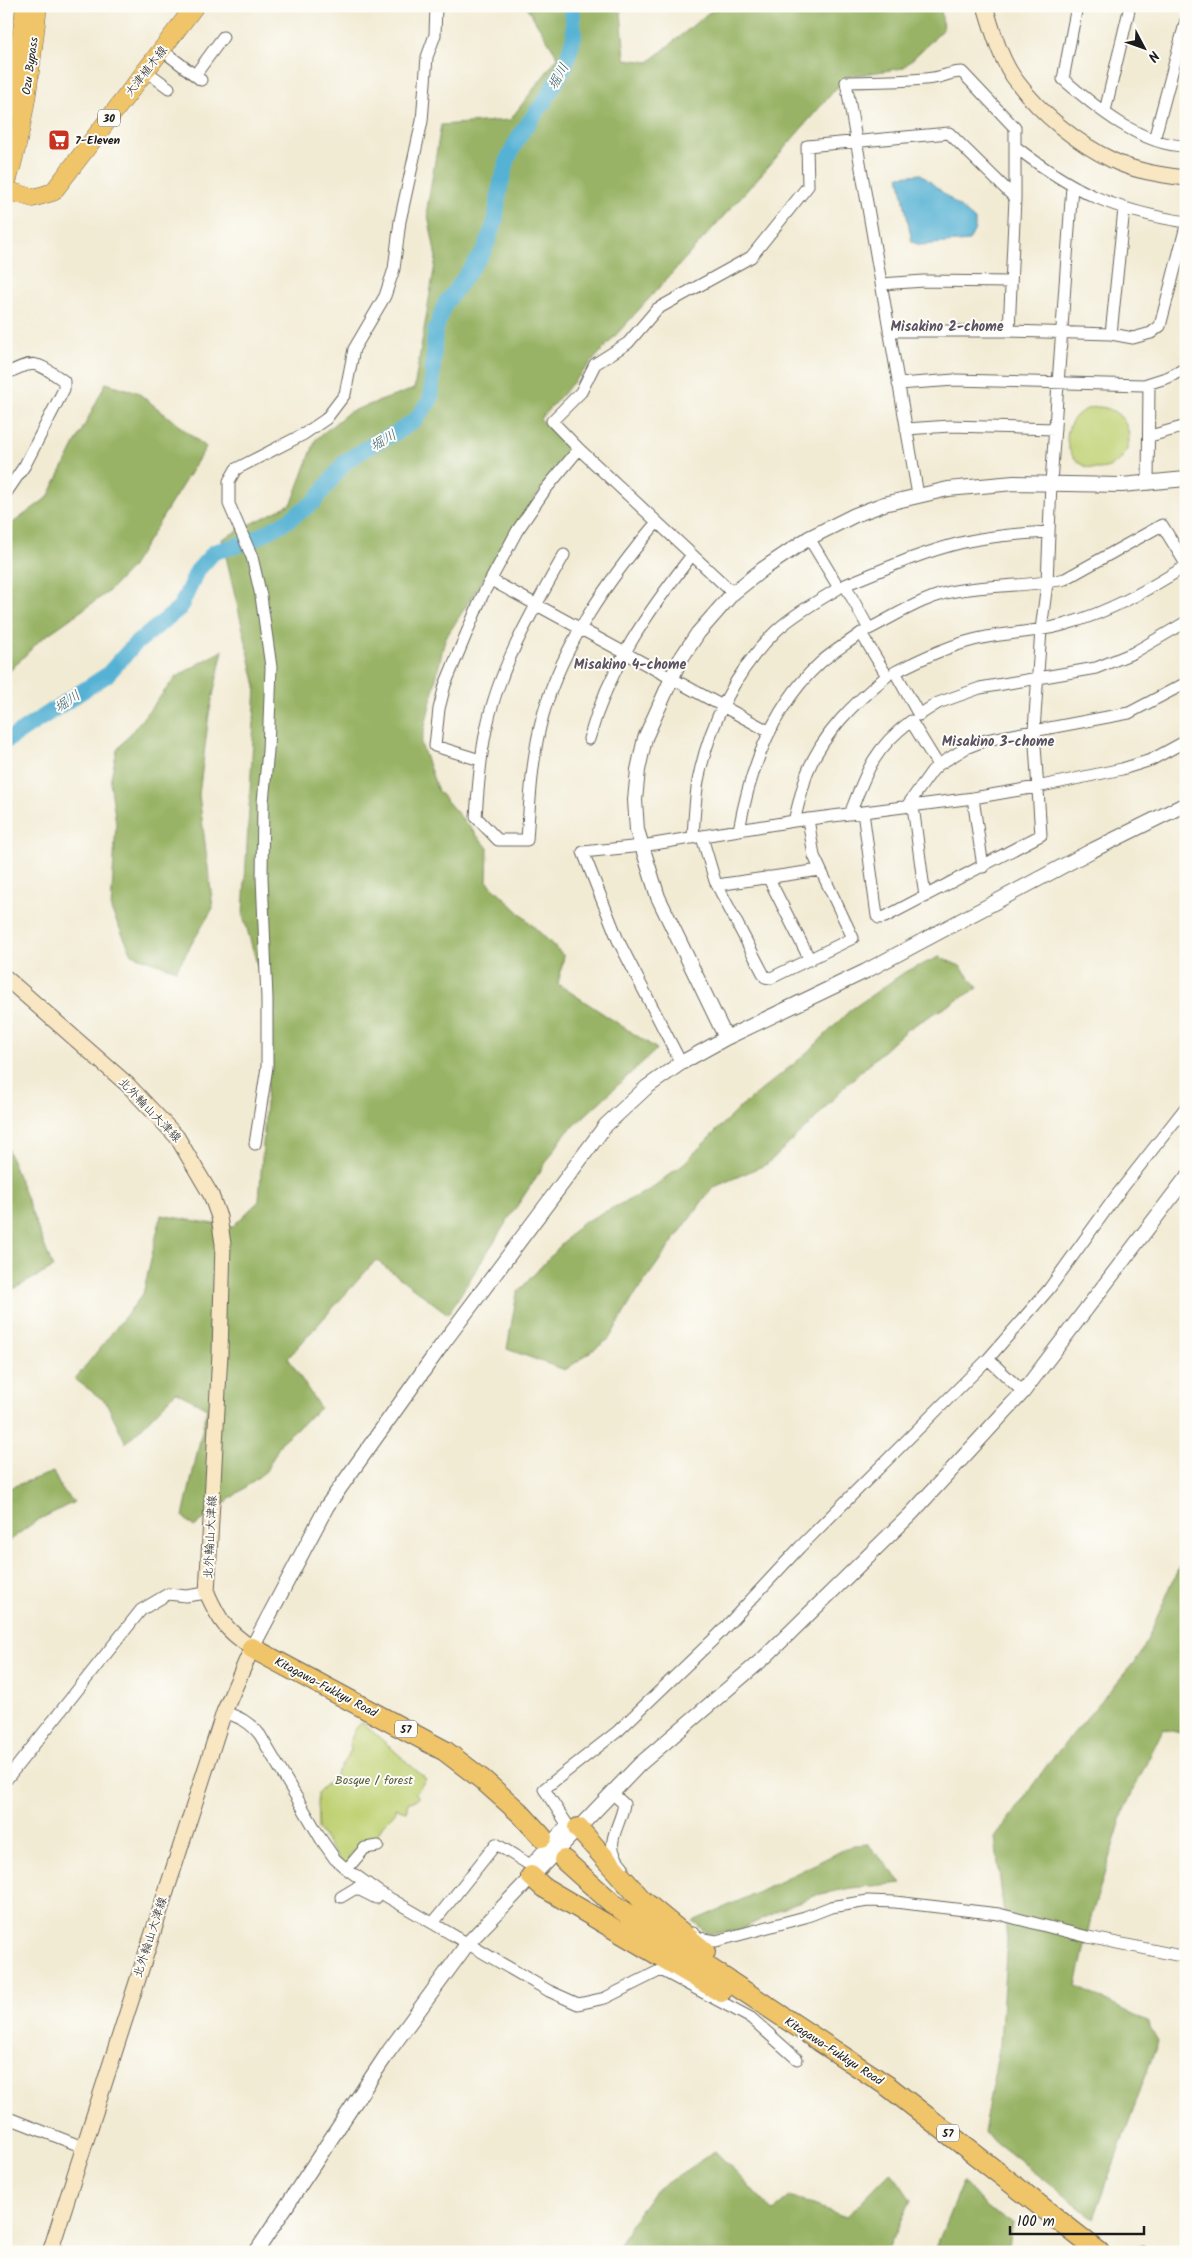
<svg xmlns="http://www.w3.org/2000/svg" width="1192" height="2258" viewBox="0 0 1192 2258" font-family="Kalam,'Klee One',sans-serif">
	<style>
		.green { fill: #c0d173; stroke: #6e7648 }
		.forest { fill: #98b365; stroke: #5a6840 }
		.water { fill: #56b2d4; stroke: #396778 }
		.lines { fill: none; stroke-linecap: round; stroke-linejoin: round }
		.river { stroke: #56b2d4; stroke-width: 16 }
		.minor-casing { stroke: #67645c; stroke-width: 13 }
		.tertiary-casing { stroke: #67645c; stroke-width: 16 }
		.secondary-casing { stroke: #67645c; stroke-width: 17 }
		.primary-casing { stroke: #67645c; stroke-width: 19 }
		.trunk-casing { stroke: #67645c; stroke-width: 19 }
		.motorway-casing { stroke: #67645c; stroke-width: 22 }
		.minor { stroke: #fff; stroke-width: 11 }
		.tertiary { stroke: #fff; stroke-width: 14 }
		.secondary { stroke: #f9e7c3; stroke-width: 15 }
		.primary { stroke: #f0c469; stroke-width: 18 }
		.trunk { stroke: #f0c469; stroke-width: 18 }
		.motorway { stroke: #f0c469; stroke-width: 20 }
		.labels { text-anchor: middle; stroke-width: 4; stroke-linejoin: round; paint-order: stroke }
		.shield { fill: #fdfcf7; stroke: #605f5e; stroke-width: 1 }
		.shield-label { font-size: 11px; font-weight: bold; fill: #1c1c1c }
		.street-label { font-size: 12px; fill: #1c1c1c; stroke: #fdfcf7 }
		.poi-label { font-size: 12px; font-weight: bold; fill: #1c1c1c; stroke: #fdfcf7; text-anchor: start }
		.park-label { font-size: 12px; fill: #555b3a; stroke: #fdfcf7 }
		.water-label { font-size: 14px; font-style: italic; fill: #36606f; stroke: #fdfcf7 }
		.neighbourhood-label { font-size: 14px; font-weight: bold; fill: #5b5261; stroke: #fdfcf7 }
	</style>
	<rect width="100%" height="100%" fill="#fdfcf7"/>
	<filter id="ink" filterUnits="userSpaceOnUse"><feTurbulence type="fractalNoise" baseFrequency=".02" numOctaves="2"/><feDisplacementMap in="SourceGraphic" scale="10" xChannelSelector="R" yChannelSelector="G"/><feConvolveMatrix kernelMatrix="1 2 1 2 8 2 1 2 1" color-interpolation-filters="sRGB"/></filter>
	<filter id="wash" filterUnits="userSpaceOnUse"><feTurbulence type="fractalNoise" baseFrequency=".0096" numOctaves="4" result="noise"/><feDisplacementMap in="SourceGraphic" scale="20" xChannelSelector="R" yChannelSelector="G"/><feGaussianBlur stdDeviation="1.12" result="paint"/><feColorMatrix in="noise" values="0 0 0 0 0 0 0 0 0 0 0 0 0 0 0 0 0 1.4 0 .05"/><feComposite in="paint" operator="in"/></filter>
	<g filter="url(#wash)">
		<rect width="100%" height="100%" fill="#f2ebd4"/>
		<!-- green -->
		<path class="green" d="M1067 438a31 31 0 1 1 62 0a31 31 0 1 1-62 0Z
			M362,1722l64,57 -10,14 3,5 -11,5 -2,8 -11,-3v5c-4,4 -8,8 -12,12 -8,11 -4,17 -21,17l-13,14v17l-31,-43 -1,-37 18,-17 16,-26 -1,-8 5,-13z"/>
		<!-- forest -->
		<path class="forest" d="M526,6h89l6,6 4,47 24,3 59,-49 15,-7h218l2,24 -40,38 -57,9 -78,90 -228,252 28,28 -123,192 -24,105 17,47 50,57 -1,33 77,75 -6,28 99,65 -92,85 -58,87 -59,93 -72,-54 -88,98 32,50 -38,33 -16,30 -72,56 -11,-10 24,-109 -31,-16 -50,51 -20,-41 -31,-23 68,-85 18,-79 71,12 27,-26 13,-185 -29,-101 13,-229 -34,-147 70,-36 24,-64 33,-27 65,-23 22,-131 -9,-49 14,-84 69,-5 48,-63z
			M106,383l31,9 69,55 -75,121 -23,24 -68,48 -34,35v-147l42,-31z
			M223,650l-14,64 -10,81 14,113 -37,62 -44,-16 -21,-44 5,-87 -6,-41 7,-32 59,-73z
			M939,957l21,9 18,22 -72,42 -63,58 -31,34 -45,42 -55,24 -76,105 -27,46 -44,31 -58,-21 10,-56 63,-69 69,-34 34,-26 54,-54 69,-56 43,-43 56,-39z
			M6,1145l47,123 -47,25z
			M53,1472l8,16 13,14 -38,19 -30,22v-54z
			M1186,1551v183l-23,-5 -39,81 -32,104 -16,72 71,36 11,19 -64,177 -111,-86 17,-88 7,-105 -12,-101 55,-77 91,-107z
			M868,1844l34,39 -51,5 -35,7 -36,15 -42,21 -30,3 -15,-13 64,-28 96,-48z
			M715,2151l59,61 15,-16 57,21 45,-46 20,29 -24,52h-270l14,-28 22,-32z
			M963,2181l24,27 25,14 -5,30h-73z"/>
		<!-- water -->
		<path class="water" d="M921,174l54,46v9l-6,12 -49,4 -8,-3 -13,-66z"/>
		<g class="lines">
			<!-- river -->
			<path class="river" d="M6,741l101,-66 27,-30 46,-37 17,-37 17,-19 35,-10 38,-21 27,-19 31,-40 28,-18 23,-11 19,-13 16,-21 4,-68 10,-27 39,-53 11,-29 5,-35 8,-29 13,-25 25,-34 19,-33 9,-30 -2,-30"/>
		</g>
	</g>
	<g filter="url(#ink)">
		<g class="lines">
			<!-- minor casing -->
			<g class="minor-casing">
				<path id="minor" d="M1077,6l-14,73c32,28 79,67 123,67
					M162,50l39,30
					M146,71l23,17
					M195,75l28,-38
					M1105,111l25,-105
					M1154,140l32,-120
					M1017,148c57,44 98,63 169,74
					M881,284l43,-3 87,1
					M889,331h120l102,3 22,4 18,-5 9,-7 26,-100
					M1111,334l13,-125
					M6,374c29,-16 32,-11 58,7v8l-39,76 -19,28
					M898,384l57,-4 189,5 25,-8 17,-9
					M906,429l44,-3 105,3
					M1150,436l36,-10
					M1148,484l1,-100
					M918,495l-72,-413c29,-1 58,0 87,-4 11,-1 17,-6 29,-6l53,56v70l-6,133
					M1048,532c-30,2 -59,4 -88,11 -40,10 -78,27 -115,42l24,44c29,-15 60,-35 92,-39 34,-5 70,-4 104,-11l97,-54 24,39
					M564,555c-31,55 -65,112 -78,175 -6,28 -8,58 -10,87l22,23h29c3,-42 5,-85 16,-125 20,-72 67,-137 114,-193
					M1186,566c-39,24 -76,46 -120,58 -26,8 -52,8 -79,13 -33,6 -62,20 -92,35l24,43 19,-12 42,-15 116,-20 37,-15 53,-31
					M491,580l279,152
					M733,593l-154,-144 -27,-28 29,-29 14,-28 33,-21 29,-34 94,-52 57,-71 -1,-40 142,-13 66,65
					M589,739c20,-72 58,-126 103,-184
					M480,760l-45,-14 4,-37 6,-24 37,-89 35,-65 28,-41 34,-41
					M973,798l10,69
					M907,806l25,-35 6,-6 28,-17 20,-8 143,-27 57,-30
					M913,806l12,91
					M863,812l14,104 2,2 6,-1 156,-82 -7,-105 7,-100 6,-47 4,-100 21,-297
					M850,814c16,-42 24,-66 61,-93l27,44
					M739,830c11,-61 34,-124 81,-167 12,-11 28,-20 41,-30l26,43c-33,27 -64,57 -80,97 -5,16 -9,33 -13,48
					M702,837l13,44 50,96 6,1 82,-40 -39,-82 -6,-37
					M693,838c1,-19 2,-38 5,-57 11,-56 37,-110 78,-150 18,-17 42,-30 63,-43l-30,-50
					M768,877l42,83
					M717,885l103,-15
					M681,1063l-63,-123 -35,-88 59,-6 152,-25 179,-23 64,-11 85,-18 29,-9 35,-19
					M255,1144l12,-77v-68l-5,-122 1,-75 5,-51 3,-84 -10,-71 -9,-39 -23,-53v-23l7,-12 68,-35 22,-15 19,-25 9,-45 31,-53 9,-27 6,-48 22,-100 5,-64 8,-22 1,-29
					M988,1359l35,33
					M224,1712c15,5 26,10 36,23l61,104 14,20 9,8 35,25 170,99 29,13 27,-6 56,-28 90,48 46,41
					M6,1780l135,-170 27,-16 18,2 21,-3
					M612,1793l12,11c-4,25 -23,39 -1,63
					M347,1869l18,-21 13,-2
					M341,1897l15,-9 20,10
					M433,1923l63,-79 34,21 37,-41 -23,-35 74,-58 101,-97 81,-87 188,-188 61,-70 67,-93 70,-89
					M693,1933l6,5 17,3 89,-24 26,-10 37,-6 27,1 104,12 89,23 98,20
					M6,2117l77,30
					M1141,2252h1"/>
			</g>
			<!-- tertiary casing -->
			<g class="tertiary-casing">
				<path id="tertiary" d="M726,1038l-68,-141 -21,-67 -2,-30 3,-30 7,-32 35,-78 18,-27 35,-40 30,-24 46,-31 46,-23 29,-11 64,-15 66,-6 108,2 64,-6
					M252,1648l75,-142 114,-160 165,-221 41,-38 34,-24 45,-25 140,-67 227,-121 93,-46
					M256,2252l133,-201 79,-108 172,-179 125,-107 146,-143 112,-122 163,-214"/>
			</g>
			<!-- secondary casing -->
			<g class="secondary-casing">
				<path id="secondary" d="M985,6c8,26 16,56 33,77 23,31 59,60 94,77 22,11 49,15 74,18
					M6,978l122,107 49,52 34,58 8,22 4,27 -3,109 -13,240c13,29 19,37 45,55l-28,64 -174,540"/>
			</g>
			<!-- primary casing -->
			<g class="primary-casing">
				<path id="primary" d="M6,190l27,8 20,-6 142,-186"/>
			</g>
			<!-- trunk casing -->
			<g class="trunk-casing">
				<path id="trunk" d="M12,108l13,-102
					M6,185c19,-58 25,-119 32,-179"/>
			</g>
			<!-- motorway casing -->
			<g class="motorway-casing">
				<path id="motorway" d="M252,1648l193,103 38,29 37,33 22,24
					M578,1828l64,72 63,52
					M564,1860l48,43 29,20 248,164 210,165
					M531,1876l12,11 178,105"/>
			</g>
			<!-- minor -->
			<use href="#minor" class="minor"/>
			<!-- tertiary -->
			<use href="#tertiary" class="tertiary"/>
			<!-- secondary -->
			<use href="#secondary" class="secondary"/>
			<!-- primary -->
			<use href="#primary" class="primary"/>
			<!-- trunk -->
			<use href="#trunk" class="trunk"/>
			<!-- motorway -->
			<use href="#motorway" class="motorway"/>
		</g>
	</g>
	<!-- icons -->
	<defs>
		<g id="supermarket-square" transform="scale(1.125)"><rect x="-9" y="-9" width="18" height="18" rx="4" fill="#c8321e" stroke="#fdfcf7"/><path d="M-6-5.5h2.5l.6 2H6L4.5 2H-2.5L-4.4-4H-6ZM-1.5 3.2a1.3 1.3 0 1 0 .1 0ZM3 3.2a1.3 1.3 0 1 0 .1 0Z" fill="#fff"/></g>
	</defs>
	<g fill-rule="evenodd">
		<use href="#supermarket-square" x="59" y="140"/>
	</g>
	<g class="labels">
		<!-- shield labels -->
		<g class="shield">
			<rect x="98" y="109.5" width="22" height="17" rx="4"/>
			<rect x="395" y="1720.5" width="22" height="17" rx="4"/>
			<rect x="937" y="2124.5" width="22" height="17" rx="4"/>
		</g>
		<g class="shield-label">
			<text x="109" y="122">30</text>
			<text x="406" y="1733">57</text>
			<text x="948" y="2137">57</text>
		</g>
		<!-- street labels -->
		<g class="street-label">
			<text transform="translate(30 66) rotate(-82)" y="4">Ozu Bypass</text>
			<text transform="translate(146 71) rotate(-52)" y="4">大津植木線</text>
			<text transform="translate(150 1110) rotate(46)" y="4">北外輪山大津線</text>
			<text transform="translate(210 1537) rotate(-87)" y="4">北外輪山大津線</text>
			<text transform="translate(326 1687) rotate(28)" y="4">Kitagawa-Fukkyu Road</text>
			<text transform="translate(150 1937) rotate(-72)" y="4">北外輪山大津線</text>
			<text transform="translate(834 2051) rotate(33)" y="4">Kitagawa-Fukkyu Road</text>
		</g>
		<!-- poi labels -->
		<g class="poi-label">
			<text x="75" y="144">7-Eleven</text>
		</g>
		<!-- park labels -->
		<g class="park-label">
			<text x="374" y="1784">Bosque / forest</text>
		</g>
		<!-- water labels -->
		<g class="water-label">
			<text transform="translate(558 76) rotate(-61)" y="5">堀川</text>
			<text transform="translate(383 440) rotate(-30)" y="5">堀川</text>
			<text transform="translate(67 701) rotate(-34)" y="5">堀川</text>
		</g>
		<!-- neighbourhood labels -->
		<g class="neighbourhood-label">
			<text x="947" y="331">Misakino 2-chome</text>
			<text x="630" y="669">Misakino 4-chome</text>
			<text x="998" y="746">Misakino 3-chome</text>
		</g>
	</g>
	<!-- margin -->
	<rect width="1192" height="2258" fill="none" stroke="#fdfcf7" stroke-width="25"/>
	<!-- north arrow -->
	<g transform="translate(1144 48) rotate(131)" stroke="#fdfcf7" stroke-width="4" paint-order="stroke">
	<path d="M0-4L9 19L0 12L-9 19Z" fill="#1c1c1c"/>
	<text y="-8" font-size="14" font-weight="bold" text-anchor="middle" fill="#1c1c1c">N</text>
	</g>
	<!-- scale -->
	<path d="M1010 2226v8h134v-8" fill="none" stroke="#1c1c1c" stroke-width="2.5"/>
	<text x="1017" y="2226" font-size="15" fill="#1c1c1c" stroke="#fdfcf7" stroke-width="4" paint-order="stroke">100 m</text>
</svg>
